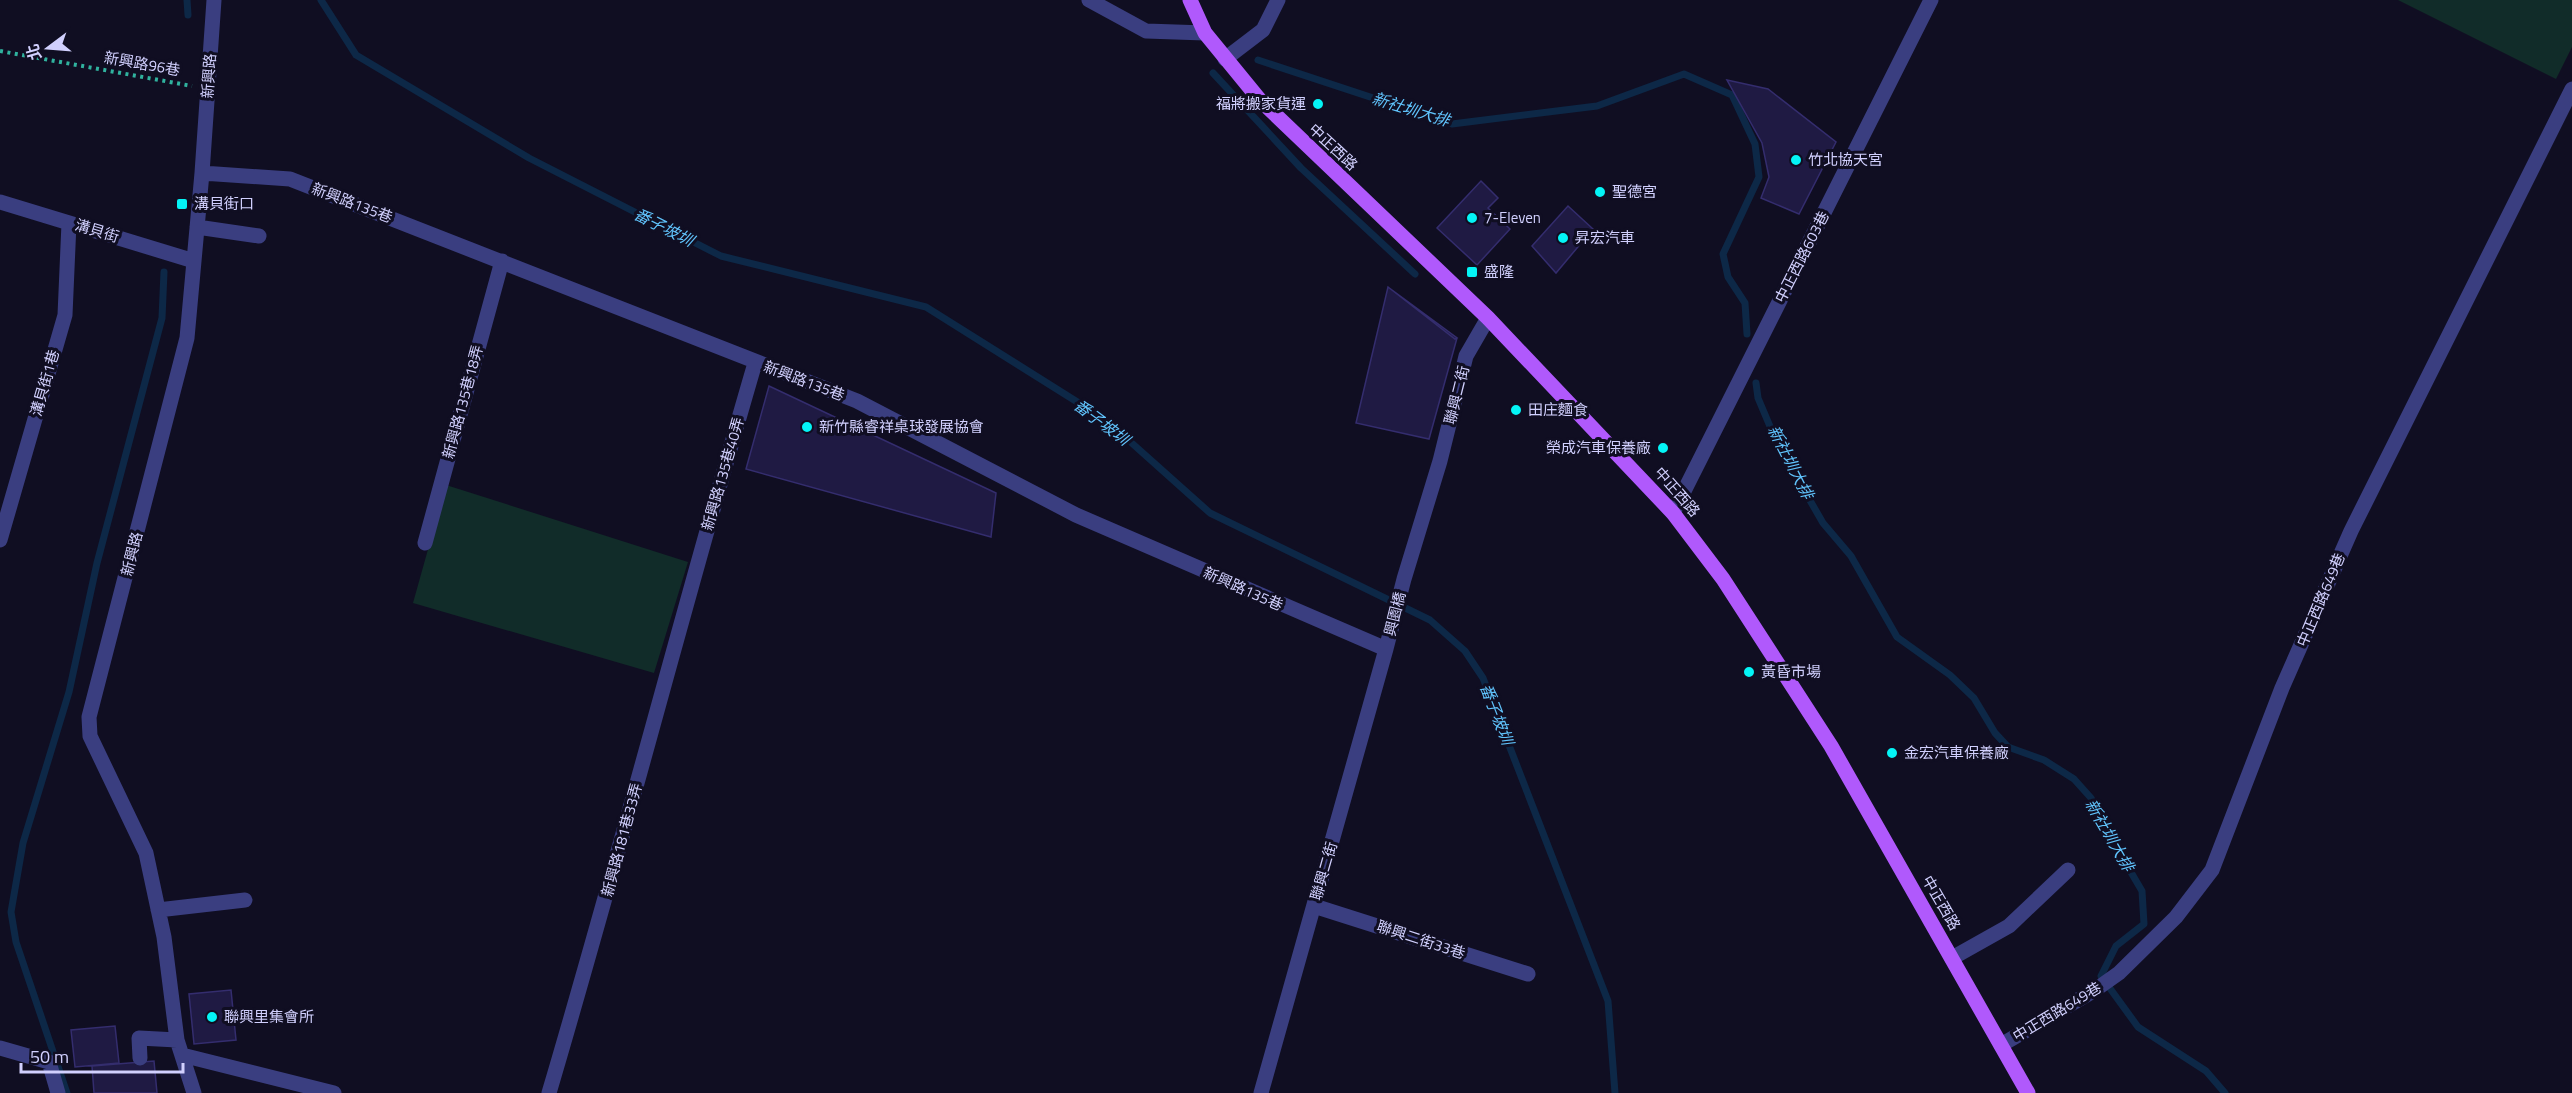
<svg xmlns="http://www.w3.org/2000/svg" width="2572" height="1093" viewBox="0 0 2572 1093" font-family="'Titillium Web','Noto Sans TC',sans-serif">
	<style>
		.green { fill: #112c29 }
		.lines { fill: none; stroke-linecap: round; stroke-linejoin: round }
		.stream { stroke: #0d2847; stroke-width: 7 }
		.building { fill: #1f1a43; stroke: #342d6e; stroke-width: 1.5 }
		.path { stroke: #30b29e; stroke-width: 4; stroke-dasharray: 3 4.5; stroke-linecap: butt }
		.minor { stroke: #3a3e80; stroke-width: 15 }
		.major { stroke: #b059fc; stroke-width: 15 }
		.poi-dot { fill: #04f4f6; stroke: #100e22; stroke-width: 2 }
		.labels { text-anchor: middle; stroke-width: 6; stroke-linejoin: round; paint-order: stroke }
		.street-label { font-size: 15px; fill: #d1d0fe; stroke: #100e22 }
		.poi-label { font-size: 15px; fill: #d1d0fe; stroke: #100e22; text-anchor: start }
		.water-label { font-size: 16px; font-style: italic; fill: #60c3fc; stroke: #100e22 }
	</style>
	<rect width="100%" height="100%" fill="#100e22"/>
	<!-- green -->
	<path class="green" d="M2398,0h174v47l-16,32z
		M446,485l242,77 -34,111 -241,-70z"/>
	<g class="lines">
		<!-- stream -->
		<path class="stream" d="M187,0l1,15
			M321,0l35,55 173,103 192,98 205,51 180,113 104,93 220,107 35,31 18,27 125,323 7,92
			M1258,60l194,64 145,-18 87,-32 48,21 23,49 4,33 -36,77 5,23 17,26 2,31
			M1213,73l88,95 114,106
			M1756,383l2,15 19,45 46,80 28,33 46,81 53,38 24,23 21,35 13,14 36,13 30,19 17,19 14,30 37,63 2,33 -28,22 -15,30 37,51 68,44 19,22
			M67,1093l-51,-151 -5,-30 12,-69 46,-151 28,-129 65,-245 2,-46"/>
	</g>
	<!-- building -->
	<path class="building" d="M1727,80l41,9 68,53 -37,72 -38,-16 8,-21 -7,-34z
		M1481,181l17,17 -10,10 22,21 -33,36 -40,-37z
		M1568,206l25,23 -37,44 -24,-27z
		M1388,287l69,51 -28,101 -73,-16z
		M1388,287l69,51 -2,1z
		M769,386l227,107 -5,44 -245,-68z
		M231,990l5,50 -42,4 -5,-50z
		M115,1026l4,37 -44,4 -4,-37z
		M154,1061l3,32h-63l-2,-27z"/>
	<g class="lines">
		<!-- path -->
		<path class="path" d="M0,51l192,35"/>
		<!-- minor -->
		<path class="minor" d="M1089,0l57,31 59,2
			M1225,59l38,-29 15,-30
			M202,173l88,6 567,222 219,114 310,134
			M0,202l194,59
			M197,227l62,9
			M1673,513l258,-513
			M0,540l65,-225 4,-92
			M425,543l77,-282
			M1314,906l214,68
			M158,910l87,-10
			M1952,958l57,-32 59,-56
			M2001,1045l94,-55 24,-17 57,-56 36,-47 70,-182 69,-157 221,-442
			M0,1048l49,14 9,31
			M182,1055l152,38
			M140,1058l-1,-20 38,2
			M194,1093l-17,-53 -13,-103 -18,-84 -56,-117 -1,-19 98,-379 15,-165 12,-173
			M549,1093c72,-243 135,-488 206,-730
			M1261,1093l125,-444 18,-70 36,-118 26,-105 22,-38"/>
		<!-- major -->
		<path class="major" d="M1190,0l15,33 54,66 229,219 185,195 50,66 108,167 197,347"/>
	</g>
	<!-- markers -->
	<g class="poi-dot">
		<circle cx="1318" cy="104" r="6"/>
		<circle cx="1796" cy="160" r="6"/>
		<circle cx="1600" cy="192" r="6"/>
		<rect x="176" y="198" width="12" height="12" rx="3"/>
		<circle cx="1472" cy="218" r="6"/>
		<circle cx="1563" cy="238" r="6"/>
		<rect x="1466" y="266" width="12" height="12" rx="3"/>
		<circle cx="1516" cy="410" r="6"/>
		<circle cx="807" cy="427" r="6"/>
		<circle cx="1663" cy="448" r="6"/>
		<circle cx="1749" cy="672" r="6"/>
		<circle cx="1892" cy="753" r="6"/>
		<circle cx="212" cy="1017" r="6"/>
	</g>
	<g class="labels">
		<!-- street labels -->
		<g class="street-label">
			<text transform="translate(142 64) rotate(10)" y="5">新興路96巷</text>
			<text transform="translate(209 76) rotate(-86)" y="5">新興路</text>
			<text transform="translate(1333 147) rotate(43)" y="5">中正西路</text>
			<text transform="translate(352 203) rotate(21)" y="5">新興路135巷</text>
			<text transform="translate(97 231) rotate(17)" y="5">溝貝街</text>
			<text transform="translate(1802 257) rotate(-63)" y="5">中正西路603巷</text>
			<text transform="translate(804 381) rotate(21)" y="5">新興路135巷</text>
			<text transform="translate(45 383) rotate(-74)" y="5">溝貝街1巷</text>
			<text transform="translate(1457 395) rotate(-76)" y="5">聯興二街</text>
			<text transform="translate(463 402) rotate(-75)" y="5">新興路135巷18弄</text>
			<text transform="translate(723 474) rotate(-74)" y="5">新興路135巷40弄</text>
			<text transform="translate(1677 492) rotate(49)" y="5">中正西路</text>
			<text transform="translate(132 554) rotate(-76)" y="5">新興路</text>
			<text transform="translate(1243 589) rotate(24)" y="5">新興路135巷</text>
			<text transform="translate(2321 600) rotate(-67)" y="5">中正西路649巷</text>
			<text transform="translate(1395 614) rotate(-76)" y="5">興園橋</text>
			<text transform="translate(622 840) rotate(-75)" y="5">新興路181巷33弄</text>
			<text transform="translate(1324 871) rotate(-74)" y="5">聯興二街</text>
			<text transform="translate(1941 903) rotate(60)" y="5">中正西路</text>
			<text transform="translate(1421 940) rotate(18)" y="5">聯興二街33巷</text>
			<text transform="translate(2057 1012) rotate(-31)" y="5">中正西路649巷</text>
		</g>
		<!-- poi labels -->
		<g class="poi-label">
			<text x="1306" y="109" text-anchor="end">福將搬家貨運</text>
			<text x="1808" y="165">竹北協天宮</text>
			<text x="1612" y="197">聖德宮</text>
			<text x="194" y="209">溝貝街口</text>
			<text x="1484" y="223">7-Eleven</text>
			<text x="1575" y="243">昇宏汽車</text>
			<text x="1484" y="277">盛隆</text>
			<text x="1528" y="415">田庄麵食</text>
			<text x="819" y="432">新竹縣睿祥桌球發展協會</text>
			<text x="1651" y="453" text-anchor="end">榮成汽車保養廠</text>
			<text x="1761" y="677">黃昏市場</text>
			<text x="1904" y="758">金宏汽車保養廠</text>
			<text x="224" y="1022">聯興里集會所</text>
		</g>
		<!-- water labels -->
		<g class="water-label">
			<text transform="translate(1411 109) rotate(17)" y="6">新社圳大排</text>
			<text transform="translate(664 227) rotate(27)" y="6">番子坡圳</text>
			<text transform="translate(1102 422) rotate(37)" y="6">番子坡圳</text>
			<text transform="translate(1791 462) rotate(63)" y="6">新社圳大排</text>
			<text transform="translate(1497 714) rotate(69)" y="6">番子坡圳</text>
			<text transform="translate(2110 835) rotate(60)" y="6">新社圳大排</text>
		</g>
	</g>
	<!-- north arrow -->
	<g transform="translate(48 48) rotate(254)" stroke="#100e22" stroke-width="4.5" paint-order="stroke">
	<path d="M0-4.5L10 22L0 15L-10 22Z" fill="#d1d0fe"/>
	<text y="-9" font-size="16" font-weight="bold" text-anchor="middle" fill="#d1d0fe">北</text>
	</g>
	<!-- scale -->
	<path d="M21 1063v9h162v-9" fill="none" stroke="#d1d0fe" stroke-width="3"/>
	<text x="30" y="1063" font-size="18" fill="#d1d0fe" stroke="#100e22" stroke-width="4.5" paint-order="stroke">50 m</text>
</svg>
